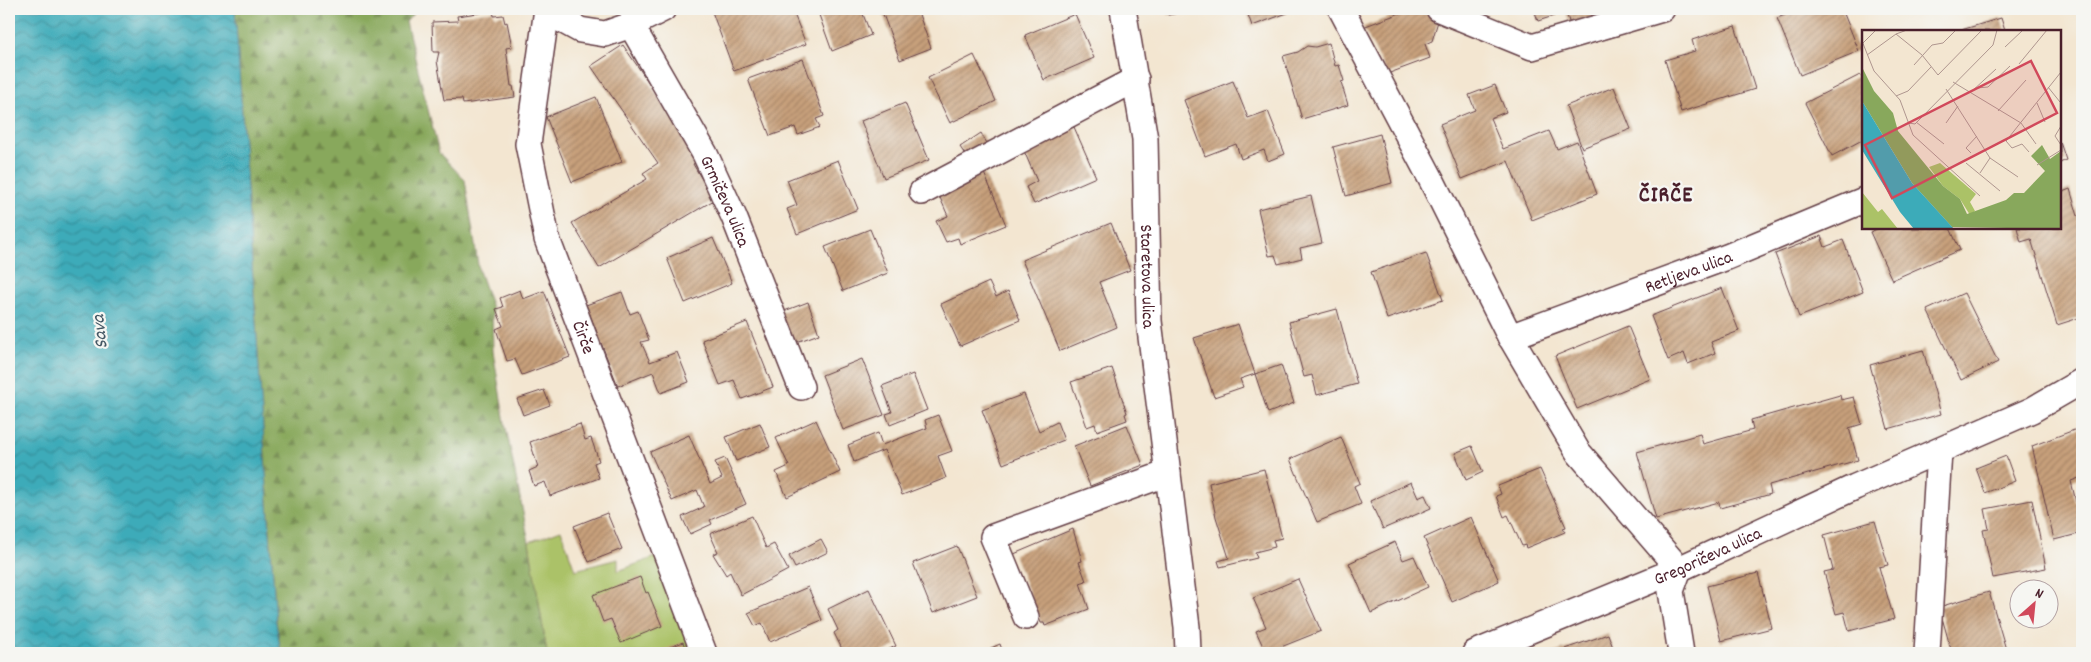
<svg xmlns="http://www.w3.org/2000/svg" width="2091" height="662" viewBox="0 0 2091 662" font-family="Dekko,sans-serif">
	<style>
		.green { fill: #abc267; stroke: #7a7049 }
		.forest { fill: url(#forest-firs); stroke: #696444 }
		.water { fill: url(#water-waves); stroke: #436572 }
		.building { fill: url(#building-hatch) }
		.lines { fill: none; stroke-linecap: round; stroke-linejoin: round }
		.street-casing { stroke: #633d44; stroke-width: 28 }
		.street { stroke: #fff; stroke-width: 25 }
		.labels { text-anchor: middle; stroke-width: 4.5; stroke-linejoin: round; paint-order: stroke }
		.street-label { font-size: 18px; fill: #4a1f2b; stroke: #f6f6f2 }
		.water-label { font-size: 19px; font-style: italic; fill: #445764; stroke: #f6f6f2 }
		.district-label { font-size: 22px; font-weight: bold; letter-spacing: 1px; fill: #4a1f2b; stroke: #f6f6f2 }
		.inset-road { fill: none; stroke: #af968f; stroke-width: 1 }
		.view { fill: #d1495b; fill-opacity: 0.15; stroke: #d1495b; stroke-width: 2.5 }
		.inset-edge { fill: none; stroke: #4a1f2b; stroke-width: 2.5 }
	</style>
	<defs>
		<pattern id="forest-firs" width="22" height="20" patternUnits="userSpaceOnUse" patternTransform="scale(1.25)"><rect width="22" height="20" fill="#88a85c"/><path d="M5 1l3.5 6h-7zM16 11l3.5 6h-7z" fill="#71884c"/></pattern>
		<pattern id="water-waves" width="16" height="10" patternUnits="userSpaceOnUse" patternTransform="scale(1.25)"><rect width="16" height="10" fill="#3cabb9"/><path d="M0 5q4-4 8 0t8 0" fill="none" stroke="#348b97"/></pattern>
		<pattern id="building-hatch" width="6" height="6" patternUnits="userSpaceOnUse" patternTransform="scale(1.25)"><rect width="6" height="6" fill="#c7a07b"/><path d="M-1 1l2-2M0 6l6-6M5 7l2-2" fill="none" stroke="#a48265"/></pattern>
	</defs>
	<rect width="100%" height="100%" fill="#f6f6f2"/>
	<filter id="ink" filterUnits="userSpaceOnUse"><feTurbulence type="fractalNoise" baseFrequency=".02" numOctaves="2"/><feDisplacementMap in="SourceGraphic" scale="10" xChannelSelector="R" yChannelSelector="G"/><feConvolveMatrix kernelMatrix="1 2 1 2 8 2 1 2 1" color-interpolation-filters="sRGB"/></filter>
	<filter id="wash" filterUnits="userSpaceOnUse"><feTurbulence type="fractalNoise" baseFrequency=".0096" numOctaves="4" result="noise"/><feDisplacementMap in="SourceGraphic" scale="20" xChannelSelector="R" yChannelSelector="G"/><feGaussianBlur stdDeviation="1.12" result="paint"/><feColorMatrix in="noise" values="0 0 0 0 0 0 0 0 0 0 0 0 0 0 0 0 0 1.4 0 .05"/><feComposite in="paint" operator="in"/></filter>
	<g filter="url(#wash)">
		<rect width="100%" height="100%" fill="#f3e6d1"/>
		<!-- green -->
		<path class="green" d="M561,530l14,40 43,-11v12l40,-15 38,97h-149l-18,-111z"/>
		<!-- forest -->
		<path class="forest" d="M235,9h182l-11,13 33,131 26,27 14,91 13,37 1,43 12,72 24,119 18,111h-266l-5,-31z"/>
		<!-- water -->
		<path class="water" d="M9,9h226l41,613 5,31h-272z"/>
		<g id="blocks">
			<!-- building -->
			<path class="building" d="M711,9h59l1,2 6,-2h15l14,35 -72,27z
				M820,9h41l10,26 -39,16 -13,-36 3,-1z
				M881,9h36l14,39 -31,12z
				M1166,9h29v1l-27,5z
				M1246,9h52l-46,17z
				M1411,9l28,9 -7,23 -7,3 5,14 -43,16 -24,-47z
				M1534,9h66l2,6 -32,10 -4,-13 -28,9z
				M1801,9h41l17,42 -59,24 -23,-57z
				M493,11l1,5 9,-1 2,8 2,-1 5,25 -6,1 5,38h2l2,11 -52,7 -1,-5 -18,1 -7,-39 2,-9h-6l-1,-30 26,-1 -1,-5z
				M1075,14l19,44 -50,22 -19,-45z
				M2001,18l4,13h-47z
				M1735,26l20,63 -74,23 -16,-52 30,-9 -3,-11z
				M1329,43l6,23 4,-1 5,16 -3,1 7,23 -46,14 -19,-63 15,-4 9,-6 8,1z
				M623,45l78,114 -8,5 21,36 -115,68 -27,-45 75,-44 -4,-6 15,-10 -67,-97z
				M974,55l22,46 -46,22 -22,-45z
				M803,59l21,57 -8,3 4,8 -22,8 -3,-8 -25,9 -22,-57z
				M1860,75l4,5v59l-32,17 -27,-53z
				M1233,81l15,37 20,-7 17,43 -17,7 -4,-11 -23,9 -5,-15 -31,12 -21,-56z
				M1495,85l11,27 -16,6 13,31 46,-18 8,18 20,-8 20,53 -65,26 -24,-59 -46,18 -22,-55 35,-14 -6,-15z
				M1614,87l17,42 -49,19 -16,-42z
				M596,97l26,65 -50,20 -26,-65z
				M905,103l24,57 -45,18 -23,-57z
				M1074,127l22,50 -62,27 -8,-17 11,-6 -13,-30z
				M981,133l7,12 -20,14 -8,-12z
				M1380,134l12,49 -46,13 -13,-49z
				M2060,142l6,18 -6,3z
				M838,160l20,49 -61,25 -10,-25 10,-4 -10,-25z
				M984,173l22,52 -46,19 -2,-6 -12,4 -10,-21 12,-5 -10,-23z
				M2070,189l8,27 4,-1v102l-25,8 -26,-86 -10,3 -4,-14h43v-35z
				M1311,196l11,47 -22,5 2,10 -24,6 -3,-9 -6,1 -11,-47z
				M1111,223l19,47 -31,12 18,45 -57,24 -38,-91z
				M1879,228h71l10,22 -68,30 -22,-48z
				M870,229l18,44 -45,18 -18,-44z
				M1821,236l4,11 18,-7 20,52 -64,25 -24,-63z
				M713,238l19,45 -47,20 -18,-45z
				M1426,253l17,47 -56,19 -16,-47z
				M989,282l7,15 12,-6 12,29 -60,26 -19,-42z
				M1722,288l17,43 -28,11 4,11 -27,11 -4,-11 -16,7 -17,-44z
				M520,290l3,9 21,-8 26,66 -48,18 -7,-16 -8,2 -11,-32 7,-3 -7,-17 7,-2 -3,-9z
				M622,292l8,22 8,-3 11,29 -8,2 9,20 27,-10 12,30 -28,11 -8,-21 -35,14 -32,-81z
				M1964,293l34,69 -37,18 -34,-70z
				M808,302l11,32 -28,10 -12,-31z
				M1337,309l20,75 -40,11 -5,-20 -8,2 -15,-55z
				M747,322l26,65 -31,12 -8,-19 -14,5 -18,-45z
				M1238,324l17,50 -15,5 3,8 -29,10 -20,-59z
				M1628,326l22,53 -73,30 -22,-53z
				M1923,350l18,64 -53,15 -18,-64z
				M862,359l22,56 -41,15 -21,-55z
				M1281,365l13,38 -26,10 -13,-39z
				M1112,368l15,45 -2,1 2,6 -30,11 -2,-7 -8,3 -16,-45z
				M913,374l14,36 -37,15 -4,-11 6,-2 -10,-26z
				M544,390l6,15 -27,10 -6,-16z
				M1024,394l15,37 18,-9 7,18 -61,24 -21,-54z
				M1840,395l1,5 13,-3 8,27 -13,4 9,32 -89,25 2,9 -51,14 -1,-6 -63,17 -19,-67 63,-18 3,10 50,-14 -2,-10z
				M938,415l14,36 -14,5 8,22 -44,17 -18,-45 -30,12 -6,-17 30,-12 4,12 45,-17 -2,-8z
				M816,420l24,52 -53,25 -11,-25 13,-6 -13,-28z
				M760,423l10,24 -34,14 -10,-24z
				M580,424l5,16 6,-2 8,23 -5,2 5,15 -49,18 -5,-14 -11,4 -5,-15 9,-4 -8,-25z
				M1127,425l16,40 -53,21 -16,-40z
				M2082,427v50l-11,4 5,21 6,-1v32l-28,7 -22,-94z
				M689,435l21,49 12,-6 -7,-16 10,-4 21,46 -36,16 2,4 -22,10 -8,-17 22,-10 -7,-17 -25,11 -22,-49z
				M1341,437l19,46 -6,3 7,18 -44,18 -27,-63z
				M1472,446l11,26 -17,8 -11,-27z
				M2006,456l9,25 -30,12 -9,-25z
				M1264,469l18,69 -9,2 2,7 -20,5 2,6 -37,9 -2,-6 11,-3 -13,-41 -7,-34z
				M1540,469l26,58 -3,1 2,4 -39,16 -1,-3 -3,1 -14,-31 -4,2 -8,-21 5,-2 -3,-8z
				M1411,482l7,16 7,-3 6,13 -48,21 -13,-28z
				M2032,500l14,68 -53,10 -10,-48 6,-1 -4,-20z
				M607,513l15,36 -33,13 -15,-36z
				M752,516l14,32 8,-4 14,26 -47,25 -11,-23 -4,3 -13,-21 5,-2 -8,-18z
				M1471,517l28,64 -47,21 -28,-64z
				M1875,521l13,44 -9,2 15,52 -45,12 -5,-19 -8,2 -12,-42 9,-2 -9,-35z
				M1073,529l9,32 -3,1 7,19 -6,2 9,26 -44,17 -1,-3h-3l-27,-69z
				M821,539l7,13 -33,16 -6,-12z
				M1395,542l8,18 11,-4 14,31 -57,26 -22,-50z
				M957,546l20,50 -44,17 -20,-50z
				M1758,573l14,55 -51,13 -14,-55z
				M640,577l6,16 2,-1 14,34 -41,17 -10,-24 -8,3 -10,-27z
				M1298,579l23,52 -55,22 -10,-22 10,-4 -13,-29z
				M808,587l14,33 -52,22 -8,-19 -7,3 -7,-13z
				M869,589l27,57 -15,7h-37l-10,-20 4,-3 -10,-21z
				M1989,592l18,61h-55l-13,-46z
				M1608,634l7,19h-62z
				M683,642l4,11h-31z
				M1000,644l3,9h-23z"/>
		</g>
	</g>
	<g filter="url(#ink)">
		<use href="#blocks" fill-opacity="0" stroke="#633d44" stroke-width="1"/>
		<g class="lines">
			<!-- street casing -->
			<g class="street-casing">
				<g id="street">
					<path id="s1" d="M547,9l-19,135 19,95 157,414"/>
					<path d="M554,9l6,10 20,11 25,4 26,-9 32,-16"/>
					<path id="s2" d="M1123,9l22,130 4,182 38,306 1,26"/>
					<path d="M1341,9l90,170 76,152 71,121 101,117 -8,22 10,62"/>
					<path d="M1439,9l93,38 130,-38"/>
					<path id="s3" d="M631,25l74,129 29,63 67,170"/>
					<path d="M922,192l214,-113"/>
					<path id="s4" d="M1510,337l217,-80 137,-57"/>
					<path d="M1026,617l-33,-80 175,-64"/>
					<path id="s5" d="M1475,653l204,-84 176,-82 177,-77 50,-29"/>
					<path d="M1927,653l12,-202"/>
				</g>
			</g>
			<!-- street -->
			<use href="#street" class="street"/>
		</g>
	</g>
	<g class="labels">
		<!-- street labels -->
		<g class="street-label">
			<text dy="6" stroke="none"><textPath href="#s3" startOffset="200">Grmičeva ulica</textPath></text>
			<text dy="6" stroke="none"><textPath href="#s4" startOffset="190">Retljeva ulica</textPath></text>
			<text dy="6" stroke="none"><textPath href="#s2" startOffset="269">Staretova ulica</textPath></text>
			<text dy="6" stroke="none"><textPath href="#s1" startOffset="338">Čirče</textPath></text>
			<text dy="6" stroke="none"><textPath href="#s5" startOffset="252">Gregoričeva ulica</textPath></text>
		</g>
		<!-- water labels -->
		<g class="water-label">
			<text transform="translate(98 332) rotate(-96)" y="7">Sava</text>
		</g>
		<!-- district labels -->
		<g class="district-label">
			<text x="1666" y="201">ČIRČE</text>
		</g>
	</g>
	<!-- overview -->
	<g transform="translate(1862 30)">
		<rect width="199" height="199" fill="#f3e6d1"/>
		<path d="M78,133l36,31 -6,8 5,9 -5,4 -10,-16 -17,-13 -14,-19zM0,162l16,20 4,-3 16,20h-36z" fill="#abc267"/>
		<path d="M0,37l12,24 19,22 5,18 45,55 17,13 7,15 39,-14 8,-7h10l21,-22 -14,-15 11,-11 8,14 11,-8v78l-109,-2 -40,-44 -50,-82z" fill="#88a85c"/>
		<path d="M0,71l50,82 42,46h-40l-14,-17 -38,-62z" fill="#3cabb9"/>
		<path class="inset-road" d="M45,0l-11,4 26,21 16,20 44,-45M0,11l12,30 26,29 13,35 67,61M1,13l13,-13M143,17l18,-17M5,25l29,-21M157,34l28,-34M52,35l18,-20 11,-2 13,-13M91,52l68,41 15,21M186,57l12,15M115,58l11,-1 22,-21M84,59l44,69 28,19M109,62l25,-23M34,66l12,-5 23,-24M175,73l8,19M136,81l28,-31M54,92l28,22M47,93l6,1 78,-79 4,-15M84,93l12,-17M199,96l-6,10 6,9M167,122l-7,-8 -10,4 -6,-7 55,-69M109,123l-5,-5 11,-12M104,133l34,28M175,135l24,-15M118,143l10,-15"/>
		<path class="view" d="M169,31l26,52 -165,85 -27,-53z"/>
		<rect width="199" height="199" class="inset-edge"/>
	</g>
	<!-- margin -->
	<rect width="2091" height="662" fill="none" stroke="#f6f6f2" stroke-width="30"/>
	<!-- north arrow -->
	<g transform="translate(2034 604) rotate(27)"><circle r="24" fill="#f6f6f2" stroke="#b1a0a2"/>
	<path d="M0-4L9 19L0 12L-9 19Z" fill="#d1495b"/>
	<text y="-8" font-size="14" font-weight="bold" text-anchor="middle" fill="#4a1f2b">N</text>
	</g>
</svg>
